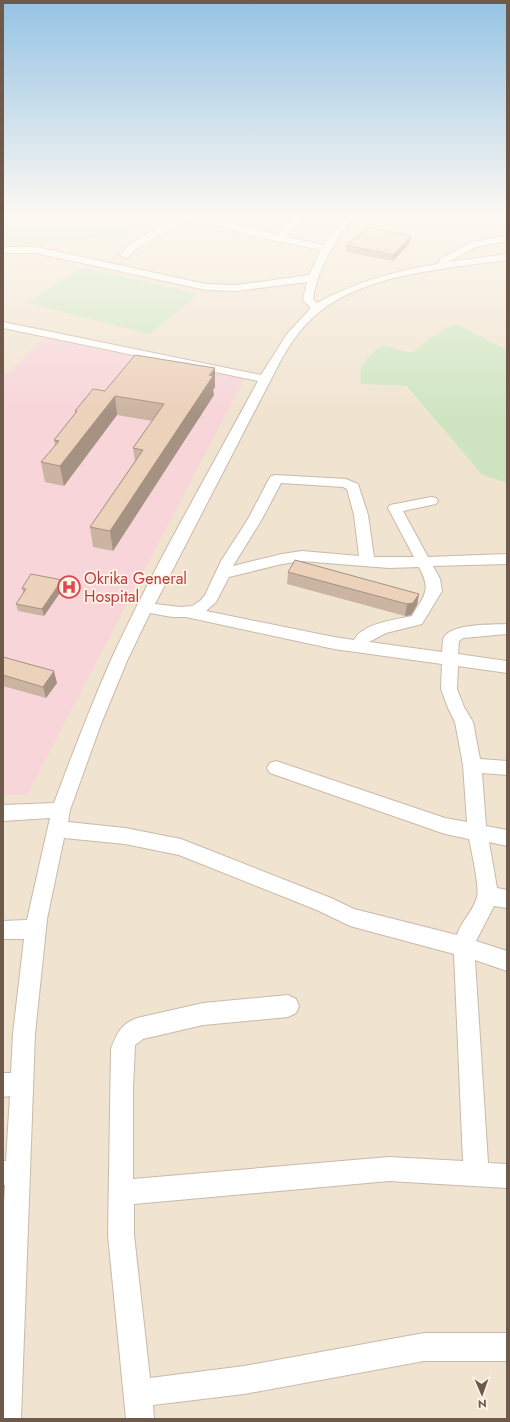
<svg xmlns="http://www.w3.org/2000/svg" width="510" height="1422" viewBox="0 0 510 1422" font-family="Jost,sans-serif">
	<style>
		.residential { fill: #f0e3d0 }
		.medical { fill: #f7d5d8 }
		.green { fill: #cfe5c2 }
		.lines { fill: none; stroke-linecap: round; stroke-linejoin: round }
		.minor-casing { stroke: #c9b9aa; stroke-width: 2 }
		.minor { fill: #fff; fill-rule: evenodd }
		.wall { fill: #cbb4a1 }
		.shaded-wall { fill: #a59283 }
		.building { fill: #ecd1bb; stroke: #a59283 }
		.labels { text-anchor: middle; stroke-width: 3.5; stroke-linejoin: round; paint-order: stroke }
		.health-label { font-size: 16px; fill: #be3a42; stroke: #fdf5e7; text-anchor: start }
	</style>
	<rect width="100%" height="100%" fill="#faf1e1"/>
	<!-- residential -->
	<path class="residential" d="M166,215h341v135l-51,-26 -29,16 -12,11 -7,1 -26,-7 -21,39 44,2 77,89 25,8v936h-504v-1172l108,-10 52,-19z"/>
	<!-- medical -->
	<path class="medical" d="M43,338l201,41 -217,416h-24v-423l6,1z"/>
	<!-- green -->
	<path class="green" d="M3,215h163l-3,3 -52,19 -108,10z
		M81,267l117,27 -48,40 -122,-31z
		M456,324l51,26v133l-25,-8 -76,-89 -45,-2c-4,-19 7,-28 21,-39l26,7 7,-1 12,-11 21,-13z"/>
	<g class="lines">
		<!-- minor casing -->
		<g class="minor-casing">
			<path id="minor" d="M189,215h11l77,20 20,-20h9l-20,22 38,8 22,-30h9c-3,6 -9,11 -13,17 -13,19 -26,43 -29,67l4,4c38,-21 78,-32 121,-39l2,-5 30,-16 37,-8v6l-31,6 -28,15 59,-8v6c-58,8 -143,14 -189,53 -15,12 -26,28 -36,45l-127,246 26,3 11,-1 8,-5 5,-6 16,-34 27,-42 21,-40 2,-3 5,-1 70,4 12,5 10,31 6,42h40l-26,-49 2,-3 41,-8 5,1 2,3 -2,3 -33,7 25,46 79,-3v10l-74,2 7,13 2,12 -20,33 -36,9 -17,9 73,10c1,-5 0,-11 2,-15 9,-14 48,-12 63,-13v10l-44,4 -4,3 -1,13 49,7v12l-49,-7 -1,23 7,18 9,15 7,37 27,2v14l-25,-2 4,53 21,4v16l-18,-4 8,46 10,2v18l-13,-2 -18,35 31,10v20l-32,-11 13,203 19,1v24l-118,-7 -255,23v31l16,143 94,-12 180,-33h83v28h-83l-180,33 -91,11 1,14h-28l-18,-184 3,-186c6,-16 9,-24 26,-31l66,-15 85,-8 8,4 3,7 -3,7 -8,4 -85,8 -60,14 -8,6 -2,45v89l256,-22 74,4 -9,-207 -104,-28 -33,-16 -138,-55 -54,-11 -61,-6 -17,81 -12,115 -14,385h-18v-196l2,-38h-2v-24h3l4,-65 -7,1v-24h8l2,-39 11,-95h-21v-18l24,-1 23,-102 -47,3v-16l51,-2c18,-48 36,-95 56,-141 44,-96 98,-188 148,-281l-255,-53v-6l258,53 26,-41 24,-26 -8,-8 4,-18 -70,9 -31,-1 -170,-37h-33v-6h33l170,37 31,1 72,-10 12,-25 -63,-13 -63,-18 -42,19 -17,11 -8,8 -3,1 -5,-3c17,-22 46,-29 69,-40zM281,483l62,4 4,2 7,26 5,41 -57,-5 -20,3 -49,12 29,-47zM302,561l87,7 30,-1c13,24 5,28 -7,49 -18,4 -49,7 -58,24l-20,-3 -128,-26 10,-9 13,-25 53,-13zM150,613l22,4h14l148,32 108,15 -1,25 7,19 7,14 8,43 4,57 -22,-4 -169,-57 -6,2 -3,5 3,5 175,61 24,5c2,10 11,49 8,58 -4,15 -16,24 -20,38l-103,-26 -23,-11 -150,-59 -56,-11 -57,-6 2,-12 31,-86 26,-63z"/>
		</g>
		<!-- minor -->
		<use href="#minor" class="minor"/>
	</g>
	<!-- wall -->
	<path class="wall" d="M242,215h34l-11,6z
		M410,243l-17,18 -47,-9v-7z
		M215,387l-2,3 1,5 -101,156 -20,-4 -3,-20 45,-66 -2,-13 19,-27 -35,-6 -53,71 -19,-4 -4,-20 14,-16 -1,-6 21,-26v-3l30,-20z
		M288,572l131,22 -2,11 -6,10 -6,1 -118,-32z
		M62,580l2,7 -20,29 -26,-5 -2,-7 7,-11 -1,-5z
		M3,657l54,26 -11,15 -43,-12z"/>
	<!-- shaded-wall -->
	<path class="shaded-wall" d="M265,215h11l-11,6z
		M411,236l-1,7 -17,18v-6z
		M215,368v19l-2,3 1,5 -101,156 -3,-20z
		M115,396l2,19 -53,71 -4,-20z
		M62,580l2,7 -20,29 -2,-7z
		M419,594l-2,11 -6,10 -6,1 2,-12z
		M54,671l3,12 -11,15 -3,-11z"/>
	<!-- building -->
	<path class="building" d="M368,227l43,9 -18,19 -47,-10z
		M135,355l80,13 -6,7 4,1 -103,155 -20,-4 53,-77 -10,-2 31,-44 -49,-8 -55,70 -19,-4 18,-21 -5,-1 23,-29h-2l18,-22 12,2z
		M295,560l124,34 -6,9 -6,1 -119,-32z
		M31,574l31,6 -20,29 -26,-5 10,-15 -4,-1z
		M3,657l51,14 -11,16 -40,-12z"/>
	<!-- sky -->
	<linearGradient id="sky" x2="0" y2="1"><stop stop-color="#95c3e5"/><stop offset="0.52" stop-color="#fdf9f2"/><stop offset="1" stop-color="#fdf9f2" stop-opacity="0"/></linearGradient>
	<rect width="510" height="414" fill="url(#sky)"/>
	<!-- icons -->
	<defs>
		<g id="hospital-ring" transform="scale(1.15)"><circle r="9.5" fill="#fdf5e7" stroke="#e0444e" stroke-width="1.5"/><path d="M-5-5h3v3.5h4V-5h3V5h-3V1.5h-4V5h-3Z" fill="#e0444e"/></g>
	</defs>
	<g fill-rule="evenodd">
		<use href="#hospital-ring" x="69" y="587"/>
	</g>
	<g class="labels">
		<!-- health labels -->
		<g class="health-label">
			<text x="84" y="584">Okrika General<tspan x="84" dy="18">Hospital</tspan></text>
		</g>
	</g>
	<!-- border -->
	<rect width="510" height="1422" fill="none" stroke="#6e594b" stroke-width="8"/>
	<!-- north arrow -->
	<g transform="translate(482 1394) rotate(178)" stroke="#fdf5e7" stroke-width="3" paint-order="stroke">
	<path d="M0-3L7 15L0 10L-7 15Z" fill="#6e594b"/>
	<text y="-6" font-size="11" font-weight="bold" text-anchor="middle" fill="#6e594b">N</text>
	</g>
</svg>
